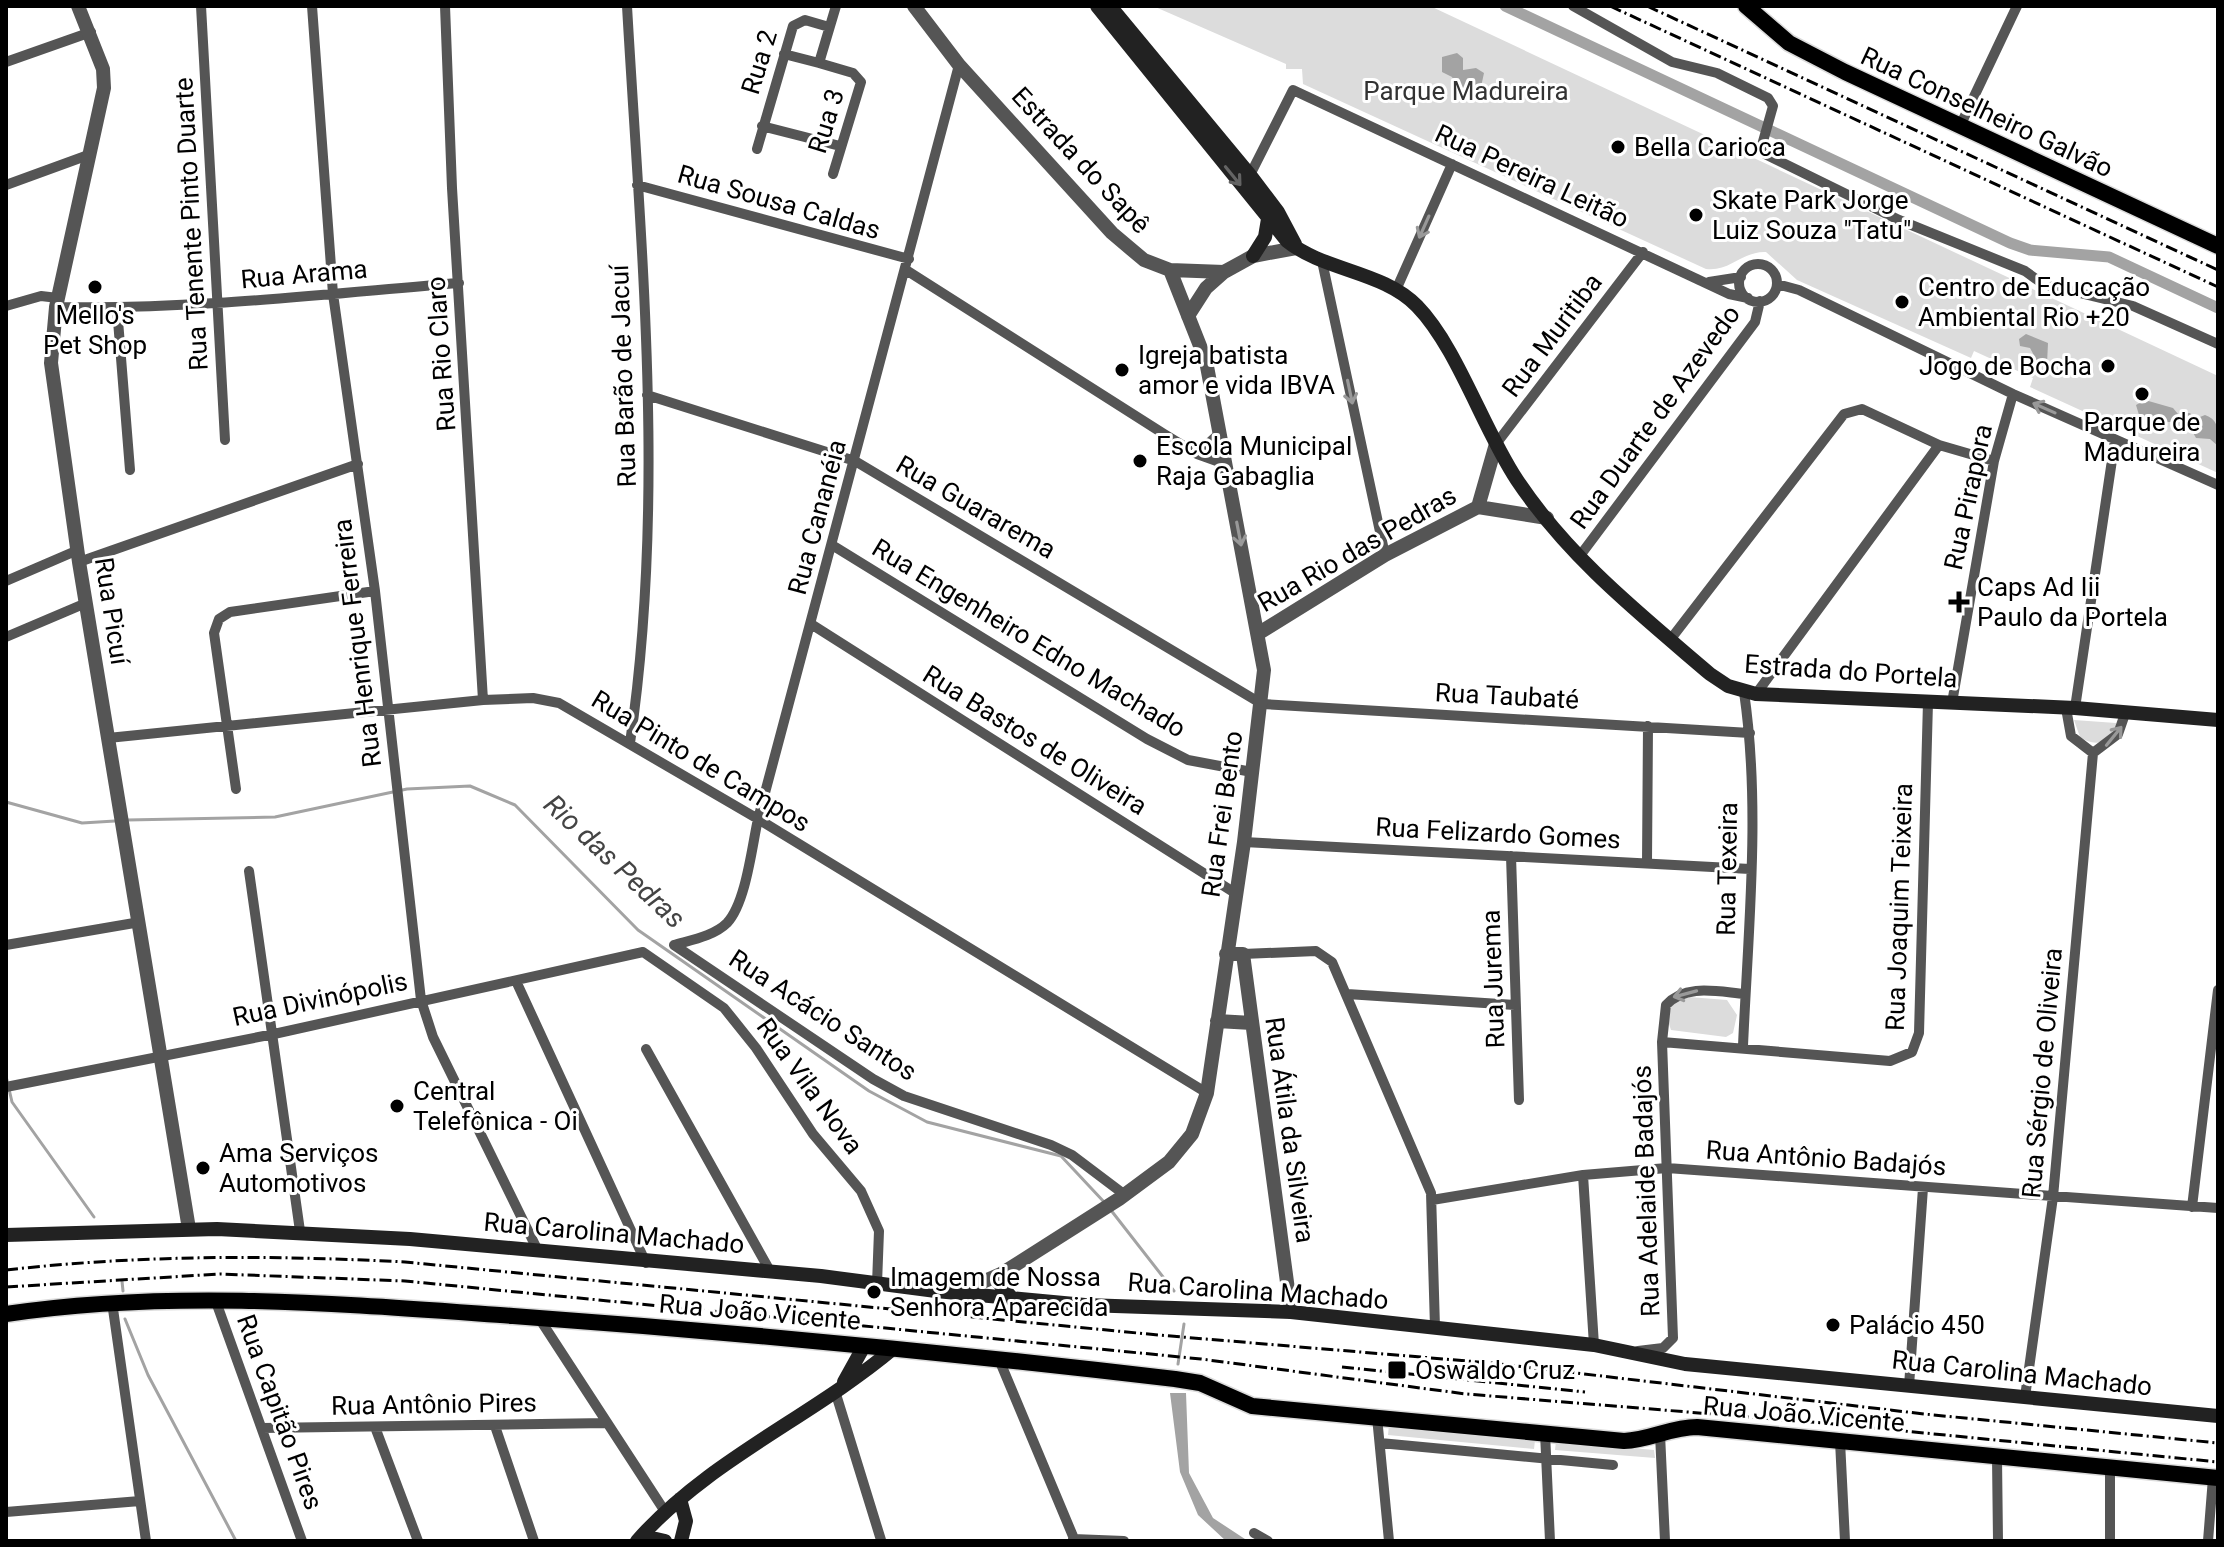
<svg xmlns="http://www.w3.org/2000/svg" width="2224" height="1547" viewBox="0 0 2224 1547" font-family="Roboto,sans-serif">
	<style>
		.green { fill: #dcdcdc }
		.water { fill: #a3a3a3 }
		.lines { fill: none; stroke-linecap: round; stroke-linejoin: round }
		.stream { stroke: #a3a3a3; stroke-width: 3 }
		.canal { stroke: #a3a3a3; stroke-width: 11 }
		.primary-casing { stroke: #dbdbdb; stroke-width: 19 }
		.minor { stroke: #555; stroke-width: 10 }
		.tertiary { stroke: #555; stroke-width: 14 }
		.secondary { stroke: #222; stroke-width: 14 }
		.primary { stroke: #000; stroke-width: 16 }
		.rail { stroke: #000; stroke-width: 3; stroke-dasharray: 12 4 2 4; stroke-linecap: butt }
		.oneway { stroke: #646464 }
		.oneway2 { stroke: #999 }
		.poi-dot { fill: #000; stroke: #fff; stroke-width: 3 }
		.labels { text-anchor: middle; stroke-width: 6; stroke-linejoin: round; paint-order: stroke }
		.street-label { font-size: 26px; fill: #000; stroke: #fff }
		.park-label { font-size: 26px; fill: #333; stroke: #fff }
		.poi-label { font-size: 26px; fill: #000; stroke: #fff; text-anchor: start }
		.water-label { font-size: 28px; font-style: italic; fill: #444; stroke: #fff }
	</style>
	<rect width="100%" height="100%" fill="#fff"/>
	<!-- green -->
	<path class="green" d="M1153,6h277l788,370v97l-188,-86 3,-9 -59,-27 -3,7 -174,-78 -31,-28c-24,-1 -36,20 -60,17l-403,-185 -1,-15h-16v-5z
		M2074,720l42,3v4c-7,17 -22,20 -36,10z
		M1689,997l38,3 10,15 -4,18 -7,4 -55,-7 -3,-9 4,-19z
		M1389,1425l146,15 -1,9 -146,-14z
		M1556,1441l98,9 1,8 -100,-8z"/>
	<!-- water -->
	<path class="water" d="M1457,53l6,5v12l13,-2 8,5 -3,14 -24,1 -5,-11 -10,-5v-15z
		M2026,334l22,9 -1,21 -8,1 -9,-17 -10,-2 -1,-7z
		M2145,400l28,8 5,6 12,-1 5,6 10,-4c15,5 13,17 13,31l-8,-7 -14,-1 -5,-9h-11l-4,-7h-22l-7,-6 -8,-1 -3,-10z
		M1170,1393h16l3,80 24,45 35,23h-22l-28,-26 -18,-43z"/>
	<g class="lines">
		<!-- stream -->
		<path class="stream" d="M6,802l76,21 33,-2
			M127,820l148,-3 132,-28 63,-3 45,19 123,125 231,161 58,31 134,34 44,47
			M6,1076l6,26 82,115
			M1110,1209l64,82
			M122,1281l1,10
			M125,1319l23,56 88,166
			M1178,1364l6,-40"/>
		<!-- canal -->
		<path class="canal" d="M1505,6l505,237 20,7 79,7 109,51"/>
		<!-- primary casing -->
		<g class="primary-casing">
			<path id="primary" d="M1746,6l43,37 56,29 373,174
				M6,1314c168,-25 338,-10 507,2 221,16 441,37 662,63l25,4 52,23 372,35c26,-1 47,-14 73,-14l521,51"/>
		</g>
		<!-- minor -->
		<path class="minor" d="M201,6l24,434
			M312,6l21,288 42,297 46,409 12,37 105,214
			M445,6l7,182 31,512
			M627,6c14,245 39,493 3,737
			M1573,6l99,56 45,11 51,25 5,8 -11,39 3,9 8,4 126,62 126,51 18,13 90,22 85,38
			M784,54l35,9 17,-57
			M6,62l85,-30
			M819,63l34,10 8,9 -28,92
			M1961,124l56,-118
			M762,126l78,20
			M757,149l36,-123 12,-6 24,7
			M1250,175l43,-85 436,204 19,4
			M6,185l85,-31
			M637,185l272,74
			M1322,261l63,294
			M1739 283a19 19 0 1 1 38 0a19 19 0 1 1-38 0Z
			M906,270l258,164 33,20 28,10
			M1709,282l32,-5
			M1777,284l22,6 214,104 205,91
			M1396,290l56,-126
			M6,306l35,-10 17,2
			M56,307c135,3 269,-13 403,-24
			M117,308l13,162
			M647,395l208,66 407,243 488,29
			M1496,444l147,-192
			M1197,454l23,-21
			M832,545l315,194 41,21 64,12
			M1579,557l176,-235 5,-21
			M79,562l279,-98
			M6,581l72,-31
			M811,624l424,269
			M6,637l80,-34
			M1670,640l174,-226 18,-5 77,36 55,16
			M1756,694l183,-249
			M1952,703l42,-242 19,-67
			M2066,708l5,28 22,17
			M2075,708l40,-268
			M108,738l375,-38 50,-2 26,5 199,116 449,274
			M2093,753l25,-19 8,-23
			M236,789l-22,-156 5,-14 11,-7 145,-21
			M1244,842l506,27
			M1511,856l8,244
			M1647,863l1,-137
			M249,871l51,360
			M6,945l134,-23
			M674,945c17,-5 40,-9 53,-22 19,-20 25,-77 31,-104l201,-754
			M674,945l199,134 31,17 147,49 21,10 53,40
			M1243,954l73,-3 16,11 99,231 4,134
			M516,981l130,282
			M1347,994l168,11
			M1662,1042l228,19 22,-9 7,-19 9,-331
			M1743,1046c5,-116 18,-238 1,-354
			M646,1049l124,222
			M6,1087l268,-53 369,-82 81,56 32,40 57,86 48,57 18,40 -2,53
			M1583,1175l11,170
			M1432,1200l151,-25 84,-7 551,40
			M2192,1207l26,-217
			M215,1299l87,242
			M112,1302l34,239
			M539,1318l125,192
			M1638,1351l25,-3 10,-10 -11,-296 4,-37c20,-22 53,-13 79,-11
			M998,1357l77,184
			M1909,1386l14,-198
			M835,1391l46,149
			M2025,1397l28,-200 40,-444
			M1377,1417l12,124
			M495,1426l39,115
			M375,1427l43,114
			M262,1428l345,-5
			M1545,1433l5,108
			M1660,1434l5,107
			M1840,1441l5,100
			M1380,1443l233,22
			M1997,1457l1,84
			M2110,1467v74
			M6,1512l134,-11
			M1254,1533l14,8
			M1073,1539l51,2
			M2208,1541l5,-63"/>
		<!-- tertiary -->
		<path class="tertiary" d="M78,6l25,63 1,19 -48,219 -5,56 28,199 110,667
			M914,6l45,59 153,168 32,27 26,10 54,2 29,-16 43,-8
			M1188,316l18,-28 18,-16
			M1478,507l18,-63
			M1259,633l126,-78 93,-48 69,11
			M1226,954h17l48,358
			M1217,1021l35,2
			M975,1294l5,-11 21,-9 118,-75 50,-37 23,-28 15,-41 37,-251 20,-172 -58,-309 -36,-91"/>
		<!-- secondary -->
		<path class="secondary" d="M1097,6l190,235c37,30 96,30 130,65 40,41 66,123 100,174 52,78 123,134 193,194l18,12 28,8 319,14 143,12
			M1110,6l140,169 28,37 17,32
			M1253,256l12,-19 3,-18
			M6,1235l211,-6 193,10 411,37 115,15 149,14 206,7 303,33 91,19 533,52
			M998,1282l14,16
			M844,1382l20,-36
			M680,1499l6,22 -5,20
			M637,1541c71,-81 175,-124 257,-193
			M642,1541l10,-3 13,3"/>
		<!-- primary -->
		<use href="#primary" class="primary"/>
		<!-- rail -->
		<path class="rail" d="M1610,6l608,281
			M1647,6l571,264
			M6,1270c133,-15 265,-15 399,-8l753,73 333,28 433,51 294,29
			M6,1287l214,-13 185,7 796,78 265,35 357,29 395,39
			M1342,1367l243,25"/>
	</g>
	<!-- one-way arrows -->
	<defs><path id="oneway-shaft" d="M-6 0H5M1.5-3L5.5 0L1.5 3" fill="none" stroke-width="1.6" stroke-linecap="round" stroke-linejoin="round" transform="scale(2)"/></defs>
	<use class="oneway" href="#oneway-shaft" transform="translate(1233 176) rotate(51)"/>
	<g class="oneway2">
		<use href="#oneway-shaft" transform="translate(1424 227) rotate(114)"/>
		<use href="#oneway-shaft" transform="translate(1350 392) rotate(78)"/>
		<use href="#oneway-shaft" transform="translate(2044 408) rotate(-156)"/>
		<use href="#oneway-shaft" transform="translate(1239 534) rotate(79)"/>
		<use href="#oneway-shaft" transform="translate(2114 736) rotate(-51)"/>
		<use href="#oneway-shaft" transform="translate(1685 994) rotate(165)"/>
	</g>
	<!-- markers -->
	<g class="poi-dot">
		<circle cx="1618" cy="147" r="8"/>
		<circle cx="1696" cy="215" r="8"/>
		<circle cx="95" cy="287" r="8"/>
		<circle cx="1902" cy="302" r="8"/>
		<circle cx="2108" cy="366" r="8"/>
		<circle cx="1122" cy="370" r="8"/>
		<circle cx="2142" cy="394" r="8"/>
		<circle cx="1140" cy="461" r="8"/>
		<path d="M1955 590h8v8h8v8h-8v8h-8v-8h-8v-8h8z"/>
		<circle cx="397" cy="1106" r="8"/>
		<circle cx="203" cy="1168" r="8"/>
		<circle cx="874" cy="1292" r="8"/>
		<circle cx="1833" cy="1325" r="8"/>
		<rect x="1387" y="1360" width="20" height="20" rx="4"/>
	</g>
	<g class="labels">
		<!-- street labels -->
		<g class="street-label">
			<text transform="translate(759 62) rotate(-73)" y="9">Rua 2</text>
			<text transform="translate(1987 112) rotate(25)" y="9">Rua Conselheiro Galvão</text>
			<text transform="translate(826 121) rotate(-73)" y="9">Rua 3</text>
			<text transform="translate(1081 160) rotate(47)" y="9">Estrada do Sapê</text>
			<text transform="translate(1532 176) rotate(25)" y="9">Rua Pereira Leitão</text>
			<text transform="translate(779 202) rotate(16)" y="9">Rua Sousa Caldas</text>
			<text transform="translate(191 224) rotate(-93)" y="9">Rua Tenente Pinto Duarte</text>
			<text transform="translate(304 274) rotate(-5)" y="9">Rua Arama</text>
			<text transform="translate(1552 335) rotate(-53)" y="9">Rua Muritiba</text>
			<text transform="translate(441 354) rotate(-94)" y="9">Rua Rio Claro</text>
			<text transform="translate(623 376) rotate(-92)" y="9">Rua Barão de Jacuí</text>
			<text transform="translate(1655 417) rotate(-54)" y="9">Rua Duarte de Azevedo</text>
			<text transform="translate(1968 497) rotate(-78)" y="9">Rua Pirapora</text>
			<text transform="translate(976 507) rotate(30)" y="9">Rua Guararema</text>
			<text transform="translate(817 517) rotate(-75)" y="9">Rua Cananéia</text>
			<text transform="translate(1357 549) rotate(-30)" y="9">Rua Rio das Pedras</text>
			<text transform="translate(112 611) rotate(81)" y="9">Rua Picuí</text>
			<text transform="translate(1029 638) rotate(31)" y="9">Rua Engenheiro Edno Machado</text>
			<text transform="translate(357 643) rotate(-97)" y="9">Rua Henrique Ferreira</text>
			<text transform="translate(1851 671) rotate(4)" y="9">Estrada do Portela</text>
			<text transform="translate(1507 696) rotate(3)" y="9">Rua Taubaté</text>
			<text transform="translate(1035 740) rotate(32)" y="9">Rua Bastos de Oliveira</text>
			<text transform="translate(701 761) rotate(31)" y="9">Rua Pinto de Campos</text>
			<text transform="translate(1222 814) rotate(-82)" y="9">Rua Frei Bento</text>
			<text transform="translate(1498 833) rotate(3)" y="9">Rua Felizardo Gomes</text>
			<text transform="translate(1727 869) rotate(-89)" y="9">Rua Texeira</text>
			<text transform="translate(1899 907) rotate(-88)" y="9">Rua Joaquim Teixeira</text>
			<text transform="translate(1493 979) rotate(-92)" y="9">Rua Jurema</text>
			<text transform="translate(320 999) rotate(-12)" y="9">Rua Divinópolis</text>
			<text transform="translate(823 1015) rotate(33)" y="9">Rua Acácio Santos</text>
			<text transform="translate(2042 1073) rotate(-85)" y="9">Rua Sérgio de Oliveira</text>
			<text transform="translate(810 1086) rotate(54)" y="9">Rua Vila Nova</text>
			<text transform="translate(1290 1130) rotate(82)" y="9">Rua Átila da Silveira</text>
			<text transform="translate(1826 1158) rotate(4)" y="9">Rua Antônio Badajós</text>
			<text transform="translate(1646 1191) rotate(-92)" y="9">Rua Adelaide Badajós</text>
			<text transform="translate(614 1233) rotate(5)" y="9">Rua Carolina Machado</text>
			<text transform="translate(1258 1291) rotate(4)" y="9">Rua Carolina Machado</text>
			<text transform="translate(760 1312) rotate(5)" y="9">Rua João Vicente</text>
			<text transform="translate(2022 1373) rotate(6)" y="9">Rua Carolina Machado</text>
			<text transform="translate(434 1404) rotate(-1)" y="9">Rua Antônio Pires</text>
			<text transform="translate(280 1412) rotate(70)" y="9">Rua Capitão Pires</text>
			<text transform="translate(1804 1414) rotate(5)" y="9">Rua João Vicente</text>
		</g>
		<!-- park labels -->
		<g class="park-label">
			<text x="1466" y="100">Parque Madureira</text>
		</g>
		<!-- poi labels -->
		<g class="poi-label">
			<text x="1634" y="156">Bella Carioca</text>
			<text x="1712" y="209">Skate Park Jorge<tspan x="1712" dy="30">Luiz Souza "Tatu"</tspan></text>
			<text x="1918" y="296">Centro de Educação<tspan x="1918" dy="30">Ambiental Rio +20</tspan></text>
			<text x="95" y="324" text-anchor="middle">Mello's<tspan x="95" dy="30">Pet Shop</tspan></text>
			<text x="1138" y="364">Igreja batista<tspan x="1138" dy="30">amor e vida IBVA</tspan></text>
			<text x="2092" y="375" text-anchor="end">Jogo de Bocha</text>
			<text x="2142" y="431" text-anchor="middle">Parque de<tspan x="2142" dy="30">Madureira</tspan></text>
			<text x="1156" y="455">Escola Municipal<tspan x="1156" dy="30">Raja Gabaglia</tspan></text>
			<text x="1977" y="596">Caps Ad Iii<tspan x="1977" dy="30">Paulo da Portela</tspan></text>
			<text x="413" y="1100">Central<tspan x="413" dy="30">Telefônica - Oi</tspan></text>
			<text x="219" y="1162">Ama Serviços<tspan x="219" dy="30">Automotivos</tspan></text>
			<text x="890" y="1286">Imagem de Nossa<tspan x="890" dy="30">Senhora Aparecida</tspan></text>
			<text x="1849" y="1334">Palácio 450</text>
			<text x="1415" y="1379">Oswaldo Cruz</text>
		</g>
		<!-- water labels -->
		<g class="water-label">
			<text transform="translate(615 861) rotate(43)" y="10">Rio das Pedras</text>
		</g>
	</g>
	<!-- border -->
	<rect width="2224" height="1547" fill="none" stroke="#000000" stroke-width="16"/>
</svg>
